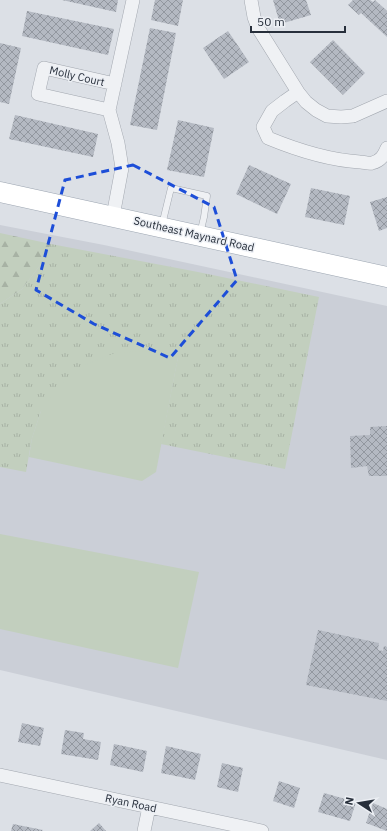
<svg xmlns="http://www.w3.org/2000/svg" width="387" height="831" viewBox="0 0 387 831" font-family="'IBM Plex Sans',sans-serif">
	<style>
		.built { fill: #cbcfd7 }
		.forest { fill: url(#forest-firs) }
		.park { fill: url(#park-tufts) }
		.pitch { fill: #c2cfbe }
		.building { fill: url(#building-cross-hatch) }
		.lines { fill: none; stroke-linecap: round; stroke-linejoin: round }
		.lane-casing { stroke: #a2a7af; stroke-width: 7 }
		.street-casing { stroke: #a2a7af; stroke-width: 14 }
		.primary-casing { stroke: #9ca5b1; stroke-width: 21 }
		.lane { stroke: #eff1f4; stroke-width: 6 }
		.street { stroke: #eff1f4; stroke-width: 13 }
		.primary { stroke: #fff; stroke-width: 20 }
		.marked { fill: none; stroke: #1d4ed8; stroke-width: 3; stroke-dasharray: 8 5; stroke-linejoin: round }
		.labels { text-anchor: middle; stroke-width: 3; stroke-linejoin: round; paint-order: stroke }
		.street-label { font-size: 11px; fill: #272f3b; stroke: #eceff4 }
	</style>
	<defs>
		<pattern id="forest-firs" width="22" height="20" patternUnits="userSpaceOnUse"><rect width="22" height="20" fill="#c2cfbe"/><path d="M5 1l3.5 6h-7zM16 11l3.5 6h-7z" fill="#a7b2a4"/></pattern>
		<pattern id="park-tufts" width="24" height="20" patternUnits="userSpaceOnUse"><rect width="24" height="20" fill="#c2cfbe"/><path d="M3 7l-1-3M5 7V3M7 7l1-3M15 17l-1-3M17 17v-4M19 17l1-3" fill="none" stroke="#a7b2a4"/></pattern>
		<pattern id="building-cross-hatch" width="8" height="8" patternUnits="userSpaceOnUse"><rect width="8" height="8" fill="#b4b9c2"/><path d="M0 0l8 8M0 8l8-8" fill="none" stroke="#92979f"/></pattern>
	</defs>
	<rect width="100%" height="100%" fill="#dce0e6"/>
	<!-- built -->
	<path class="built" d="M0,225l104,20 283,61v454l-387,-90z"/>
	<!-- forest -->
	<path class="forest" d="M0,233l51,11 -10,20 -19,25 -22,15z"/>
	<!-- park -->
	<path class="park" d="M51,244l147,28 121,25 -34,172 -124,-25 17,-87 -137,54 -9,27 -6,34 -26,-5v-163l22,-15 19,-25z"/>
	<!-- pitch -->
	<path class="pitch" d="M145,351l33,6 -22,115 -14,9 -113,-24 3,-19 9,-27 17,-24 27,-22 30,-12z
		M0,534l199,38 -21,96 -178,-39z"/>
	<!-- building -->
	<path class="building" d="M62,0h56l-2,12z
		M155,0h28l-5,26 -27,-6z
		M273,0h33l5,15 -31,9z
		M353,0h17l3,2 2,-2 12,11v26l-26,-24 -2,2 -11,-10z
		M27,11l87,18 -6,26 -86,-19z
		M150,28l26,5 -19,97 -27,-5z
		M228,31l21,31 -25,17 -21,-31z
		M333,40l32,33 -22,22 -33,-33z
		M0,43l21,5 -12,56 -9,-2z
		M15,115l83,19 -5,23 -84,-18z
		M178,120l36,8 -10,49 -37,-7z
		M249,165l42,19 -14,30 -41,-20z
		M311,188l39,8 -6,29 -39,-8z
		M387,197v31l-8,3 -9,-29z
		M387,426v50h-18l-2,-10 -16,2 -1,-32 20,-1v-8z
		M318,630l61,13 -1,7 5,1 1,-5 3,1v54l-81,-16z
		M22,723l22,5 -4,18 -22,-4z
		M65,730l19,3 -1,6 18,3 -3,18 -37,-6z
		M114,744l33,7 -4,21 -33,-7z
		M166,746l35,8 -6,26 -34,-7z
		M222,763l21,5 -5,24 -21,-5z
		M279,781l21,7 -6,20 -21,-7z
		M324,793l32,9 -6,19 -32,-9z
		M373,803l14,6v22l-21,-8z
		M99,823l7,8h-16z
		M13,824l30,6 -1,1h-31z"/>
	<g class="lines">
		<!-- lane casing -->
		<g class="lane-casing">
			<path id="lane" d="M162,225l9,-37 36,8 -3,21 -4,17"/>
		</g>
		<!-- street casing -->
		<g class="street-casing">
			<path id="street" d="M251,0l3,17 4,11 40,64 8,10 10,8 11,6 14,1 12,-1 34,-15
				M298,92l-13,9 -13,10 -9,16 5,11c29,12 60,22 92,24 4,0 9,2 12,1 9,-2 12,-8 15,-15
				M109,110l-71,-16 6,-26 71,16
				M113,216l9,-48 -4,-25 -9,-33 24,-110
				M0,775l262,56
				M144,831l5,-24"/>
		</g>
		<!-- primary casing -->
		<g class="primary-casing">
			<path id="primary" d="M0,192l387,85"/>
		</g>
		<!-- lane -->
		<use href="#lane" class="lane"/>
		<!-- street -->
		<use href="#street" class="street"/>
		<!-- primary -->
		<use href="#primary" class="primary"/>
	</g>
	<!-- marked area -->
	<path class="marked" d="M133,165l81,42 23,73 -67,78 -76,-34 -58,-34 29,-110z"/>
	<g class="labels">
		<!-- street labels -->
		<g class="street-label">
			<text transform="translate(77 76) rotate(13)" y="4">Molly Court</text>
			<text transform="translate(194 234) rotate(13)" y="4">Southeast Maynard Road</text>
			<text transform="translate(131 803) rotate(12)" y="4">Ryan Road</text>
		</g>
	</g>
	<!-- north arrow -->
	<g transform="translate(359 803) rotate(282)" stroke="#eceff4" stroke-width="3" paint-order="stroke">
	<path d="M0-3L7 15L0 10L-7 15Z" fill="#272f3b"/>
	<text y="-6" font-size="11" font-weight="bold" text-anchor="middle" fill="#272f3b">N</text>
	</g>
	<!-- scale -->
	<path d="M251 26v6h94v-6" fill="none" stroke="#272f3b" stroke-width="2"/>
	<text x="257" y="26" font-size="12" fill="#272f3b" stroke="#eceff4" stroke-width="3" paint-order="stroke">50 m</text>
</svg>
